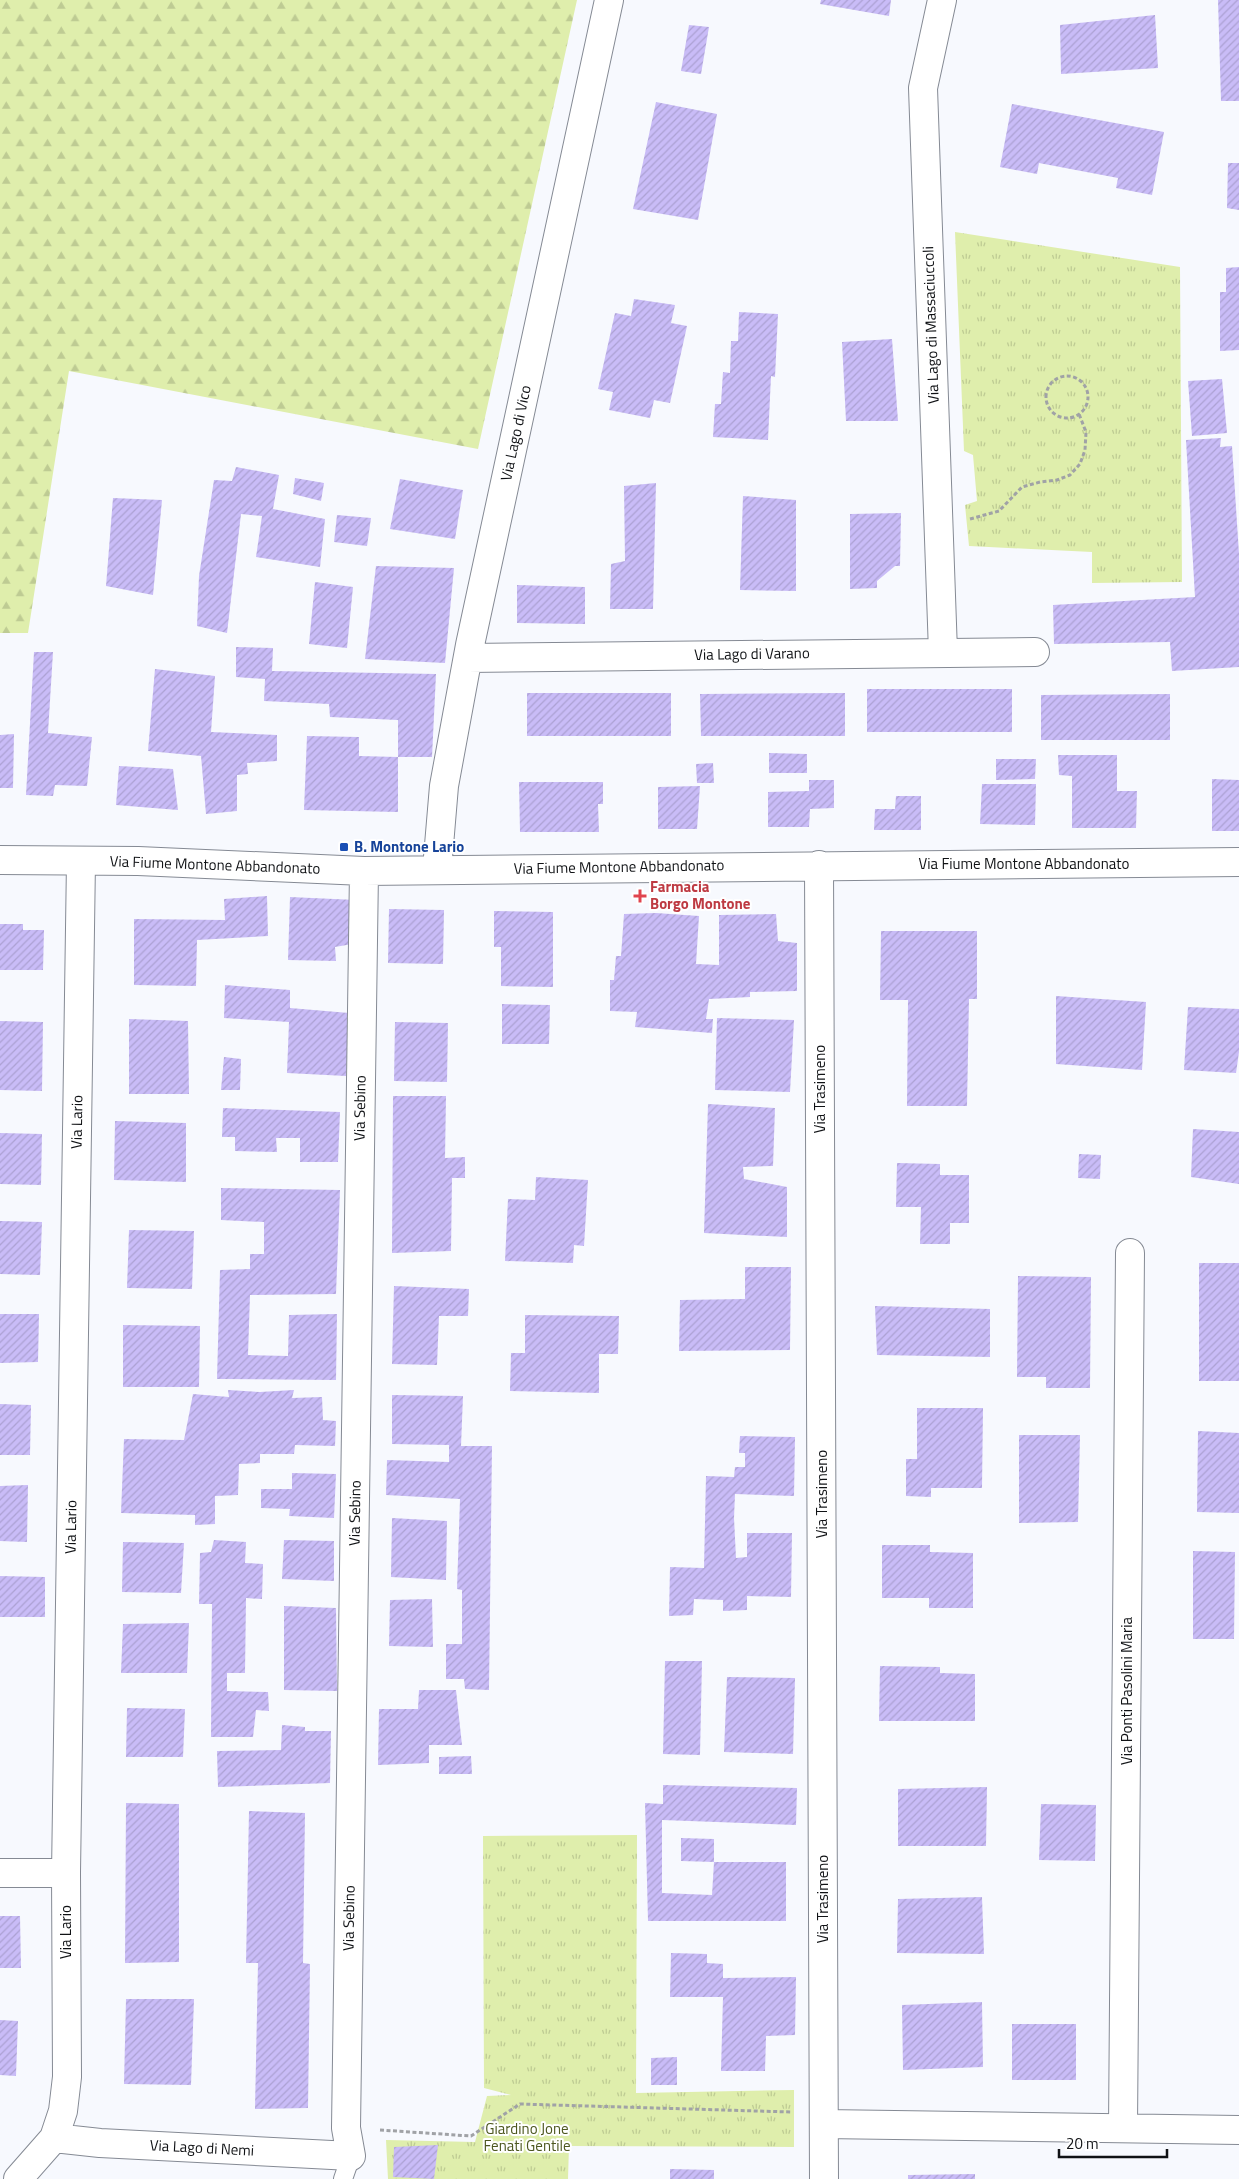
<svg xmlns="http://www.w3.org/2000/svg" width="1239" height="2179" viewBox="0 0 1239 2179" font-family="'Titillium Web',sans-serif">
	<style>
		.forest { fill: url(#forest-firs) }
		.park { fill: url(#park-tufts) }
		.building { fill: url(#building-hatch) }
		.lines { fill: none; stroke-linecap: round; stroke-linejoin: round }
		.service-casing { stroke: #858a94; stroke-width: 20 }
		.minor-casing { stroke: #858a94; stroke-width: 30 }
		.path { stroke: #a0a2a6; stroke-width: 3; stroke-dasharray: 4 2.5; stroke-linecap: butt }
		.service { stroke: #fff; stroke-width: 18 }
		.minor { stroke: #fff; stroke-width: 28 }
		.transit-dot { fill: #1a4fb4; stroke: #fff; stroke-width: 2 }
		.health-dot { fill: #e0444e; stroke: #fff; stroke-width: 2 }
		.labels { text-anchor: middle; stroke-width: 4; stroke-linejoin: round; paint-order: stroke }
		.street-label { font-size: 15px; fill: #101215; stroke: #fff }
		.transit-label { font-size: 15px; font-weight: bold; fill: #164399; stroke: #fff; text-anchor: start }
		.health-label { font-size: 15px; font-weight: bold; fill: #be3a42; stroke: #fff; text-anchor: start }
		.park-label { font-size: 15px; fill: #4d571f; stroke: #fff }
	</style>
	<defs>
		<pattern id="forest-firs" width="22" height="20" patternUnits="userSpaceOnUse" patternTransform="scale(1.25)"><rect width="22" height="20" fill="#dfeeac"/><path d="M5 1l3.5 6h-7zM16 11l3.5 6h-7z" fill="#becb93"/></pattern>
		<pattern id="park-tufts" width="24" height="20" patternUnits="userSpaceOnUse" patternTransform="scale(1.25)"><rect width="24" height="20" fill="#dfeeac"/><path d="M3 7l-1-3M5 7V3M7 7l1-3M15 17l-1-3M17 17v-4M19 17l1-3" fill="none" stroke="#becb93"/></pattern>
		<pattern id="building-hatch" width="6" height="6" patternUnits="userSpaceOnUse" patternTransform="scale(1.25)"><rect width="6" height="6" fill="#c9bcf7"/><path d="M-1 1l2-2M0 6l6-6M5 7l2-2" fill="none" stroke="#aca1d3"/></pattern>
	</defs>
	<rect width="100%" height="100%" fill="#f7f9fe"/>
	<!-- forest -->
	<path class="forest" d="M0,0h577l-99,449 -409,-78 -41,262h-28z"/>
	<!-- park -->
	<path class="park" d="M955,232l225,35 2,315 -90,1v-31l-123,-6 -4,-41 12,-4 -4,-46 -9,-4z
		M637,1835l-1,258 158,-3v57l-225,-1 -1,33h-180l-2,-39 89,2 12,-46 24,-1 -27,-7 -1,-252z"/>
	<!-- building -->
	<path class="building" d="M821,0h70l-2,16 -69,-12z
		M1218,0h21v101h-18z
		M1155,15l3,53 -97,6 -1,-49z
		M689,25l20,2 -8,47 -20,-3z
		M656,102l61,12 -19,106 -65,-11z
		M1012,104l152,28 -12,63 -36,-7 2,-10 -79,-15 -2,11 -37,-7z
		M1228,163h11v47l-12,-2z
		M1239,267v83l-19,1v-59h6v-24z
		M634,299l41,6 -4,18 16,3 -17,77 -16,-3 -4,18 -41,-8 4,-18 -15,-3 17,-76 16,3z
		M739,312l39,2 -3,63 -4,-1 -3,64 -55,-3 2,-33h6l2,-32 7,1 1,-32h7z
		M892,339l6,82h-52l-4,-79z
		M1222,379l5,54 -35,3 -4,-55z
		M1221,438l-1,9 12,-1 7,108v113l-67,4 -2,-29 -116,2 -1,-39 142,-8 -9,-157z
		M236,467l43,8 -6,34 52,10 -5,48 -64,-10 6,-41 -21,-2 -14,119 -30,-7 2,-50 15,-96 18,1z
		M295,478l29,5 -3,18 -28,-7z
		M400,479l63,11 -8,49 -65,-10z
		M656,483l-3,126h-43l1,-45 14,-3 -1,-75z
		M743,496l53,4v91l-56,-1z
		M113,498l49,2 -9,95 -47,-9z
		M901,513l-1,53h-5l-18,15v7l-27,1v-75z
		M337,515l34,3 -4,28 -33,-4z
		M376,566l78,2 -9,95 -80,-4z
		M315,582l38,5 -6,61 -38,-4z
		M517,585l68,2v37l-68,-1z
		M236,647l37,1 -1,23 164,3 -4,83h-34v-37l-68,-3 -1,-13 -65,-3 1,-22 -29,-2z
		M34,652h19l-5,81 44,4 -5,49 -32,-1 -2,11 -27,-1z
		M155,669l60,7 -4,56 66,3v26l-30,2 1,11 -11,1v36l-31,3 -5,-58 -53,-5z
		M867,689h145v43h-145z
		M527,693h144v43h-144z
		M845,693v43h-144l-1,-42z
		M1170,694v46h-129v-45z
		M14,734l-1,54h-13v-53z
		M307,736l52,1v19l39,1v55l-94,-2z
		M769,753l38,1v19h-38z
		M1058,755h59v36h20l-1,37h-64v-52l-13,-1z
		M996,759h40l-1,20 -39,1z
		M713,763l1,20h-17l-1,-19z
		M119,766l54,3 5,41 -62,-5z
		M1212,779l27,1v51h-27z
		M809,780h25v28l-24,1 -1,18h-41v-35l41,-1z
		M519,782h84v22h-5l1,28h-79z
		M982,784h54l-1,41 -55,-1z
		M700,786l-3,43h-39v-42z
		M896,796h25v34h-47l1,-21h20z
		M267,896l1,40 -71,4 -1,46 -62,-1v-66l91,1 -1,-21z
		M290,897l66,3 2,43 -23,4 1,14 -48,-1z
		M389,909l55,1 -1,54 -55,-1z
		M494,911l59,1v75l-52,-1v-39h-7z
		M656,913l43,3 -3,48 23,1v-50l57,-1 2,27 19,2v48l-47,1v5l-41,2 -3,20h7l-1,14 -77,-6 2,-15 -27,-1v-31h4l2,-24h5l3,-42z
		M0,924h23v6h21l-1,40h-43z
		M881,931h96v68h-8l-2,107h-60l1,-106h-28z
		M225,985l65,5v18l59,5 -3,63 -59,-3 2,-51 -65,-4z
		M1056,996l90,6 -4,68 -86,-6z
		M502,1004l48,1 -1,39h-47z
		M1188,1007l51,2v43l-3,21 -52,-3z
		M717,1018l77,2 -4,72 -75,-2z
		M129,1019l59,2 1,73h-60z
		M0,1021l43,1 -1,69 -42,-1z
		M395,1022l53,1 -1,59 -53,-1z
		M224,1057l17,2 -1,31h-19z
		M393,1096h53l-1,62 20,-1v21h-13l-1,73 -59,2z
		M708,1104l67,4 -2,58 -30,1 1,12 43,8v50l-83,-4z
		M223,1108l117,4 -2,50h-38v-24h-24l1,14 -42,-1v-14h-13z
		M115,1121l71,2v59l-72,-2z
		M1193,1129l46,3v52l-48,-7z
		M0,1133l42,1 -1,51 -41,-1z
		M1079,1154l22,1 -1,24 -22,-1z
		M897,1163l43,1v11h29v48h-19v21h-30l1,-37h-25z
		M536,1177l52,3 -4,66 -10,-1 -1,18 -68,-2 3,-62 27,1z
		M221,1188l119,2 -4,104 -86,1 -2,60 40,1 1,-41 48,-1 -1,66 -119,-1 3,-109 30,-1v-15h14v-32l-43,-2z
		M0,1221l42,1 -2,53 -40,-1z
		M129,1230l65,1 -2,58 -65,-1z
		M1199,1263h40v118h-40z
		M745,1267h46l-1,83 -111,1 1,-51 65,-1z
		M1018,1276l73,1 -1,111h-44v-11h-29z
		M394,1286l75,3 -1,27h-29l-2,49 -45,-1z
		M875,1306l115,3v48l-113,-2z
		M0,1314h39l-1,48 -38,1z
		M525,1315l94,1 -1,38h-19v39l-89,-2 1,-38h14z
		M123,1325l77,1 -1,61h-76z
		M228,1390l32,2 34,-2 -2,8 30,-1 1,23 13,1 -1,25 -40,-1 -1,9h-34v9l-21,1 -1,31 -23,1v28l-20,1v-10l-74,-2 3,-74 60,1 9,-46 36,3z
		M392,1395l71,1 -2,50h31l-3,244 -24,-1 -1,-10h-18v-35h16v-54l-5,-1 3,-90 -74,-4 1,-35 62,2v-17l-57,-1z
		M0,1404l31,1 -1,50h-30z
		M917,1408h66l-1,80h-51v9l-25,-1v-37h11z
		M1198,1431l41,2v80l-42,-1z
		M1019,1435h61l-2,87 -59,1z
		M740,1436l55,1 -1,59 -59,-2 -1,24 2,40 11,-1v-24h45l-1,64 -44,-1v14l-24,1v-11l-29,-1 -1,16 -24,1 1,-49 34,1 2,-92 28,1 1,-10h10v-14h-6z
		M292,1473l44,1 -2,44 -45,-2 1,-7 -29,-1v-19h31z
		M28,1485l-1,57 -27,-1v-55z
		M392,1518l55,3 -1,59 -55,-3z
		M214,1540l32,2 -1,21 18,1 -1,35 -16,-1 -1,75h-18v18l41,1 1,19 -13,-1 -3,27h-42l1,-133h-13l1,-51 11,-1z
		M284,1540l50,1v40l-52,-2z
		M123,1542l61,1 -3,50 -59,-1z
		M882,1545h48v7l43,1v55h-44v-10h-47z
		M1193,1551l42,1 -1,87h-41z
		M0,1576l45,1v40h-45z
		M432,1599l1,48 -44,-1 1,-46z
		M284,1606l52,2 1,83 -53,-1z
		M189,1623l-2,50h-66l2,-49z
		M665,1661h37l-2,94 -37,-1z
		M880,1666l60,1v6l35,1v47h-96z
		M727,1677l68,1 -2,76 -69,-2z
		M419,1690h37l6,55h-33v18l-51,2 1,-56h39z
		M127,1708l58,1 -2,48h-57z
		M282,1725l23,2v4h26l-1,52 -112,4 -1,-36 64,-1z
		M471,1756l1,18h-33v-17z
		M663,1785l134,3 -1,37 -134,-5v73l50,2 2,-33h72v59h-138l-3,-118 18,1z
		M987,1787l-1,59h-88v-57z
		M126,1803l53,1v158l-54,1z
		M1041,1804l55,1 -1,56 -56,-1z
		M249,1811l56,2 -2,150 7,1 -2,144 -53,1 3,-146h-12z
		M681,1838l33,1v23l-33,-1z
		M982,1897l2,57 -87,-1 1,-54z
		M0,1916h20l1,52h-21z
		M671,1953l36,1v9l16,1v14l73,-1 -1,58 -29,1 -1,35h-44l2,-74h-53z
		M126,1999h68l-3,86 -67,-1z
		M982,2002l1,65 -80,3 -1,-65z
		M0,2020l18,1 -2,55 -16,-1z
		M1012,2024h64v56h-64z
		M677,2057v28h-26v-27z
		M438,2145l-4,34 -41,-2 1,-30z
		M670,2169l44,1v9h-44z
		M975,2174v5h-67v-4z"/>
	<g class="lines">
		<!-- service casing -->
		<g class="service-casing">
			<path id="service" d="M343,2179l8,-23"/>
		</g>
		<!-- minor casing -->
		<g class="minor-casing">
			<path id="minor" d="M942,0l-19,88 20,564
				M468,658l567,-6
				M0,860l138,1 226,10 875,-9
				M819,865l5,1314
				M437,869l7,-83 26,-141 139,-645
				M0,1873h66
				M824,2124l415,6
				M1123,2128l7,-875
				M54,2138l46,5 251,13 -5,-28 18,-1257
				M18,2179l36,-41 9,-27 4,-34 -1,-204 15,-1012"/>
		</g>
		<!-- path -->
		<path class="path" d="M1046 397a21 21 0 1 1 42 0a21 21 0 1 1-42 0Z
			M970,519l29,-8 23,-24 18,-5 17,-2 13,-5 10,-11 5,-14 1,-18 -7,-18
			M380,2130l91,6 49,-32 271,8"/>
		<!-- service -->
		<use href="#service" class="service"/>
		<!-- minor -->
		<use href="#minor" class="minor"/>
	</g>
	<!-- markers -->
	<rect class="transit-dot" x="339" y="842" width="10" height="10" rx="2.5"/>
	<path class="health-dot" d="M637.5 888.5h5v5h5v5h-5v5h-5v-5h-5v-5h5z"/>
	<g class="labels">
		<!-- street labels -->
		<g class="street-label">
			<text transform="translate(931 325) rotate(-92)" y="5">Via Lago di Massaciuccoli</text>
			<text transform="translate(516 433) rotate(-78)" y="5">Via Lago di Vico</text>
			<text transform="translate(752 654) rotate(-1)" y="5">Via Lago di Varano</text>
			<text x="1024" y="869">Via Fiume Montone Abbandonato</text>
			<text transform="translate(215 865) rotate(2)" y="5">Via Fiume Montone Abbandonato</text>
			<text transform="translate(619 867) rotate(-1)" y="5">Via Fiume Montone Abbandonato</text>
			<text transform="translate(820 1089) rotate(-90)" y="5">Via Trasimeno</text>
			<text transform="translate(360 1108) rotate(-89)" y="5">Via Sebino</text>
			<text transform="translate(77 1122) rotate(-89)" y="5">Via Lario</text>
			<text transform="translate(822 1494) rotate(-90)" y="5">Via Trasimeno</text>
			<text transform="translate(355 1513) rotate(-89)" y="5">Via Sebino</text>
			<text transform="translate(71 1527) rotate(-89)" y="5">Via Lario</text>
			<text transform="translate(1127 1691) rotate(-90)" y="5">Via Ponti Pasolini Maria</text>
			<text transform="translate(823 1899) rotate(-90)" y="5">Via Trasimeno</text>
			<text transform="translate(349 1918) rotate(-89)" y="5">Via Sebino</text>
			<text transform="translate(66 1932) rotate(-90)" y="5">Via Lario</text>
			<text transform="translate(202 2148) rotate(3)" y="5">Via Lago di Nemi</text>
		</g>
		<!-- transit labels -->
		<g class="transit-label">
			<text x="354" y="852">B. Montone Lario</text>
		</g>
		<!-- health labels -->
		<g class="health-label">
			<text x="650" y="892">Farmacia<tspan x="650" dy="17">Borgo Montone</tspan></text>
		</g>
		<!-- park labels -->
		<g class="park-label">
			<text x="527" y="2134">Giardino Jone<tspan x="527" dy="17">Fenati Gentile</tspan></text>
		</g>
	</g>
	<!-- scale -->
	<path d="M1059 2149v8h108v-8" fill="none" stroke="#101215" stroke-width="2.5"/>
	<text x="1066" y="2149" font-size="15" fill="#101215" stroke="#ffffff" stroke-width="4" paint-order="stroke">20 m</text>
</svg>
